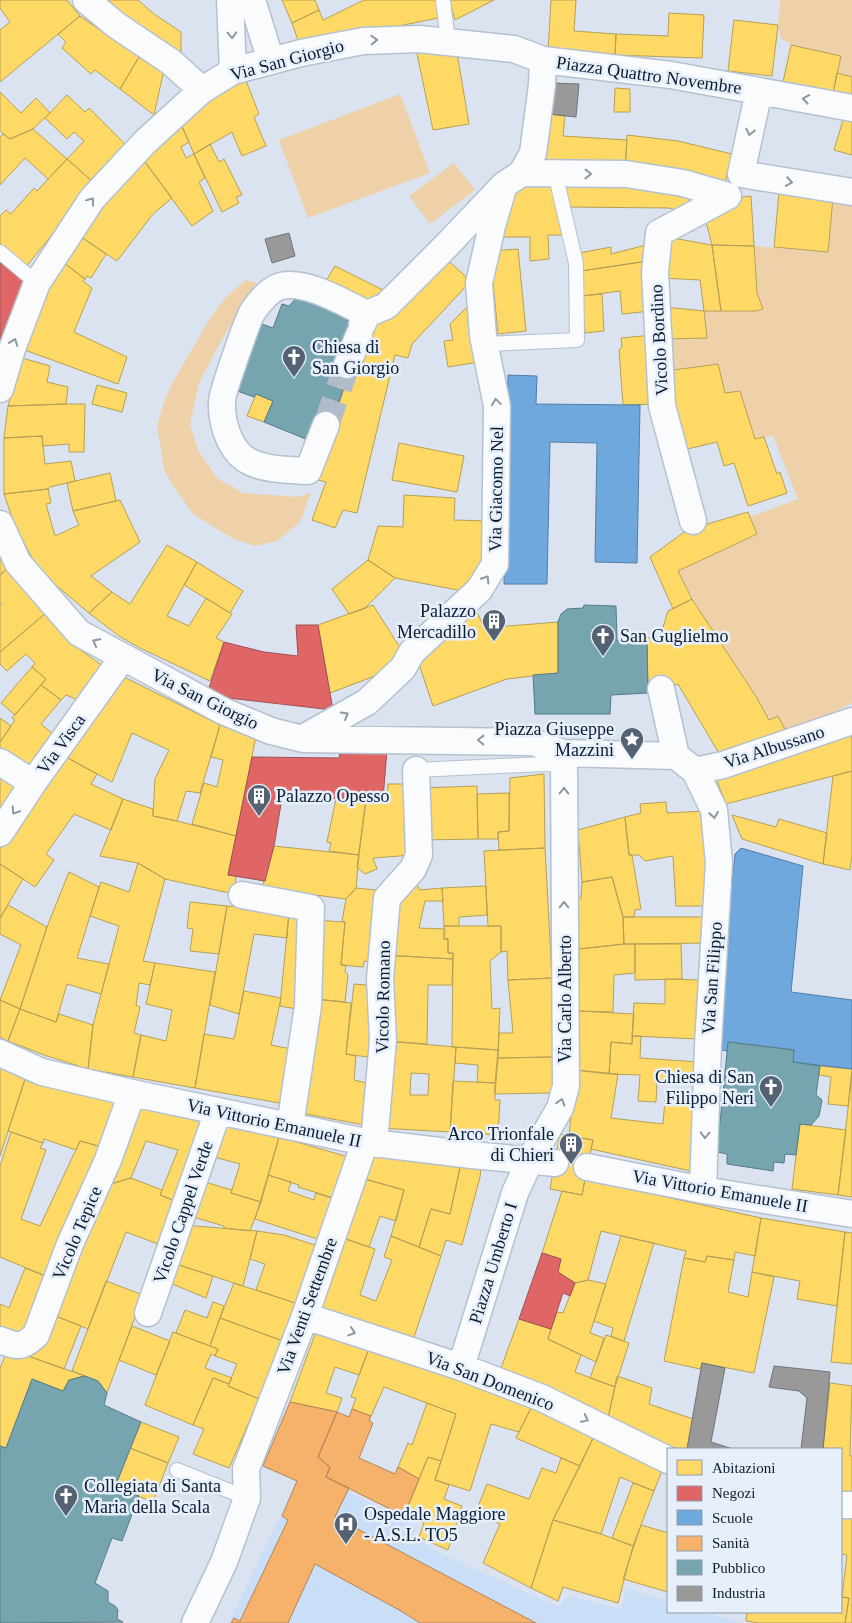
<svg xmlns="http://www.w3.org/2000/svg" width="852" height="1623" viewBox="0 0 852 1623" font-family="Georgia,serif">
	<style>
		.built { fill: #cadef7 }
		.green { fill: #eed1a9 }
		.homes { fill: #ffd966; stroke: #b6a056; fill-rule: evenodd }
		.shops { fill: #e06666; stroke: #a05056 }
		.schools { fill: #6fa8dc; stroke: #517ea8 }
		.health { fill: #f6b26b; stroke: #b08559 }
		.public { fill: #76a5af; stroke: #567c89 }
		.industry { fill: #999; stroke: #6f7479 }
		.lines { fill: none; stroke-linecap: round; stroke-linejoin: round }
		.street-tunnel { stroke: #b1bbc9; stroke-width: 26; stroke-dasharray: 26 13; stroke-linecap: butt }
		.lane-casing { stroke: #b5c1d0; stroke-width: 16 }
		.street-casing { stroke: #b5c1d0; stroke-width: 29 }
		.lane { stroke: #f9fbfd; stroke-width: 14 }
		.street { stroke: #f9fbfd; stroke-width: 26 }
		.oneway { stroke: #8e97a0 }
		.labels { text-anchor: middle; stroke-width: 5; stroke-linejoin: round; paint-order: stroke }
		.street-label { font-size: 18px; fill: #0c1c2f; stroke: #e6effa }
		.poi-label { font-size: 18px; fill: #0c1c2f; stroke: #e6effa; text-anchor: start }
	</style>
	<rect width="100%" height="100%" fill="#dae3ef"/>
	<!-- built -->
	<path class="built" d="M297,1481l52,7 1,5 67,34 -4,10 26,16 120,54 9,-11 53,13 6,-21 41,13v11h34l40,11h-513z"/>
	<!-- green -->
	<path class="green" d="M780,0h72v77l-15,-4 -56,-35 -3,-13z
		M400,94l30,79 -122,45 -29,-78z
		M454,163l21,27 -45,34 -21,-28z
		M833,198l19,4v501l-64,32 -10,-19 -9,3c-28,-51 -65,-96 -91,-148l78,-36 -6,-18 48,-18 -25,-63 -18,3 -15,-48 -15,2 -7,-29 -44,6 -8,-31 41,-1 -3,-27h52l7,-2 -6,-16 -3,-47 74,6z
		M246,280l10,3 -35,58 -20,38 -3,9 -8,37 9,27 19,27 25,14 55,4 12,-4 -7,22 -4,8 -22,18 -22,5 -23,-8 -38,-23 -22,-31 -8,-15 -7,-43 7,-24 9,-20 36,-62 17,-23z"/>
	<!-- homes -->
	<path class="homes" d="M0,0h67l13,16 -80,66v-52l10,-8 -10,-14z
		M100,0h38l16,14 27,18v24z
		M282,0h33l4,10 -27,13z
		M364,0h73l1,18 -138,28 -8,-23 27,-13 4,10z
		M449,0h45l-39,20z
		M551,0h25l-2,31 42,3 -1,21 -67,-5z
		M669,13l35,2 -2,43 -87,-3 1,-21 52,2z
		M80,16l40,28 22,8 -22,37 -25,-19 -4,4 -29,-26 4,-6 -8,-8z
		M734,20l44,5 -6,51 -44,-5z
		M791,45l50,11 -8,37 -50,-11z
		M416,49l41,4 12,71 -36,6z
		M142,52l23,13 -11,50 -34,-26z
		M837,73l15,4v21l-19,-5z
		M245,78l14,36 -5,3 12,29 -24,10 -10,-24 -38,22 -14,-32 40,-33z
		M615,88l15,1v23h-16z
		M0,92l21,21 15,-15 14,15 -17,16 -23,10 -10,-8z
		M67,95l18,17 4,-4 39,39 -34,36 -27,-24 17,-18 -10,-9 -7,7 -22,-21z
		M846,110l6,2v43l-18,-5z
		M549,114l16,2 -2,20 64,4 -2,31 -83,-7z
		M180,122l9,20 -8,5 5,11 8,-4 11,24 -6,4 14,29 -21,15 -50,-68z
		M33,129l34,30 -19,20 -23,-21 -25,27v-48l3,-3 7,5z
		M627,135l51,6 54,13 -9,37 -98,-20z
		M210,144l9,18 5,-3 18,36 -6,2 3,6 -17,9 -28,-58z
		M142,158l30,40 -19,16 -36,47 -42,-28z
		M67,159l27,24 -69,85 -25,-23v-29l6,-6 5,4 23,-26 3,3z
		M561,179l134,16 -3,15 -6,3 -17,-5 -101,-1z
		M550,180l12,55h-14l1,24 -19,2v-24h-31l14,-51z
		M779,193l54,5 -5,54 -54,-5z
		M751,196l3,50 -42,-1 -8,-31 31,-16z
		M75,233l31,21 -15,24 -4,-2 -2,3 -26,-20z
		M667,237l45,8 9,66h-17l-4,-31 -38,-2z
		M646,245l2,16 -67,10 -2,-18 32,-6v7z
		M712,245l42,1 3,47 6,16 -7,2h-35z
		M518,249l8,82 -28,3 -8,-83z
		M445,258l26,23 -59,63 -4,14 -13,-3 -38,158 -14,-3 -8,18 -23,-8 14,-38 -12,-3 37,-113 20,-50z
		M59,259l26,20 -2,2 9,7 -18,44 53,25 -9,27 -96,-35z
		M648,261l3,50 -29,3 -2,-23 -38,5 -1,-25z
		M335,266l50,25 -10,8 -9,4 -43,-17z
		M602,294l2,37 -19,2 -3,-37z
		M469,305l10,57 -31,5 -4,-26 9,-1 -3,-16z
		M665,307l39,4 3,27 -41,1z
		M653,335l5,69 -35,1 -4,-55 3,-3 -1,-9z
		M22,358l28,8 -3,16 21,5 -2,17 -58,2z
		M718,364l7,29 15,-2 15,48 9,-2 13,37 3,-2 7,21 -39,13 -14,-43 -10,3 -7,-24 -34,8 -17,-79z
		M97,385l30,8 -5,19 -30,-8z
		M256,394l17,7 -9,21 -17,-6z
		M66,404h19l-1,48h-15v-8l-26,2 -1,-10 -38,2 4,-32z
		M42,436l3,28 26,-3 4,20 -25,6 -2,2 -44,5v-56z
		M399,443l65,13 -7,36 -65,-12z
		M110,473l6,28 -43,10 -6,-28z
		M48,489l3,14 -5,1 9,32 24,-11 -6,-14 47,-11 20,42 -49,34 21,16 -23,21 -44,-37 -14,-20 -16,-30 -11,-32z
		M404,495l51,3 -1,22 35,1 -2,40 -19,31 -73,-14 -27,-18 10,-34 25,1z
		M748,512l9,22 -79,37 14,28 -19,10 -23,-52 37,-27z
		M167,545l30,17 -30,54 22,10 17,-28 26,16 -16,24 8,4 -14,39 -70,-33 -21,-12 -30,-23 23,-21 18,12z
		M0,549l7,20 -7,6z
		M368,560l27,18 -31,31 -15,5 -17,-25z
		M197,562l46,29 -13,22 -46,-28z
		M7,569l39,44 -46,39v-47l2,-1 -2,-2v-27z
		M692,599l65,99 12,22 9,-4 10,19 -68,20 -42,-71 -30,9 -1,-55 13,-1 8,-26z
		M473,602l11,26 74,-6v51l-51,6 -74,27 -17,-51z
		M373,605l33,52 -26,17 -50,19 -12,-68z
		M46,613l36,38 25,18 -24,33 -17,-7 -5,5 -20,-15 5,-6 -14,-12 3,-4 -9,-9 -19,17 -7,-7v-12z
		M32,667l14,12 -31,36 -14,-12z
		M120,675l100,50 -20,68 -14,-2 -9,30 -24,-5 2,-37 14,-29 -37,-17 -20,49 -48,-26z
		M41,685l20,15 -20,24 18,15 -25,29 -34,-17v-9l15,-22 -3,-2z
		M0,718l11,8 -11,16z
		M220,725l36,11 -20,100 -44,-12 12,-41 13,4 6,-27 -12,-3z
		M849,729l3,10v32l-126,33 -12,-31z
		M64,756l33,18 -6,10 32,15 -12,31 -37,-16 -28,40 8,6 -19,27 -35,-23v-19z
		M852,771v84l-2,15 -27,-6 10,-88z
		M0,773l22,15 -22,29z
		M544,774l1,74 -46,2 -1,-18 11,-1 1,-53z
		M388,784h23l2,71 -40,3 4,11 -12,5 -8,-7 9,-68h21z
		M477,786l1,53 -57,1 -1,-52z
		M509,793v38l-11,1v7h-20l-1,-45z
		M123,799l30,10v7l24,5 59,15 -8,39 8,1 -2,18 -69,-15 -27,-16 -38,-7z
		M336,799h30l-7,56 -30,-4 2,-8 -4,-1z
		M666,802l1,11 38,-2 1,95h-30l-3,-50 -28,5 -6,-6h-10l-4,-38 16,-4 -1,-9z
		M732,815l44,12 3,-8 48,14 -4,31 -81,-25z
		M625,817l4,38h3l9,54 -6,1 -1,7h-11l-11,-40 -30,5 -4,-52z
		M274,846l85,9 -3,33 -10,11 -84,-11z
		M545,848l7,130 -44,2 -1,-29 -6,1v-26h-13l-4,-75z
		M138,863l27,16 -22,82 12,2 -5,22 -11,-2 -3,22 4,2 -6,26 7,2 -8,42 -45,-8 5,-44 26,-99 -29,-10 11,-34 28,10z
		M0,864l23,15 -23,39z
		M69,872l30,15 -22,71 32,6 -8,30 -34,-10 -11,38 -36,-13 27,-82z
		M412,877l8,13 22,-2 1,13h-18l-6,27 26,1 -1,10h4v14h5v6l-69,-4 7,-54z
		M612,877l11,40 1,27 -45,5 -3,-50 5,-1 1,-16z
		M486,886l1,29 -28,2v9h-15l-2,-38z
		M356,888l29,3 -13,71 -8,-1 -1,6 -22,-2 4,-43 -3,-1 4,-22z
		M190,902l37,4 -8,48 -29,-3 3,-22 -6,-1z
		M8,905l39,22 -27,82 -20,-9 21,-55 -21,-11v-16z
		M227,906l62,6 -2,26 -33,-4 -15,80 -29,-9z
		M289,912l18,9 -5,89 -22,-4z
		M623,917h82v26l-81,1z
		M315,920l30,2 -4,43h5l-1,7 3,3 -3,27 -36,-4z
		M444,926h57v26l-11,9 2,48 8,-1 -2,42 -46,-3 1,-94h-5v-14h-4z
		M624,944h11v29l-21,2 -1,37 -35,-1 1,-62z
		M635,944h46l1,35 -47,1z
		M384,955l69,4 -1,26h-24l-1,59 -42,-3z
		M155,963l60,9 -20,116 -62,-11 8,-42 25,6 6,-31 -26,-6z
		M552,978l1,79 -55,1 1,-25h14l-5,-53z
		M665,979l34,1 -1,59 -66,-3 2,-33 31,1z
		M354,984l24,2 -3,72 -29,-4z
		M244,991l37,7 -10,47 25,5 -11,54 -90,-16 9,-54 30,5z
		M313,999l38,4 -5,51 10,2 -2,24 21,5 -5,41 -75,-14z
		M0,1000l20,9 -12,32 -8,-4z
		M20,1009l36,13 3,-8 34,11 -5,44 -41,-13 -39,-15z
		M578,1011l56,3 -2,30 -21,-2 -2,32 -34,-4z
		M632,1036h9l-1,22 58,4 -1,20 -40,-2 -1,22 -18,-1 2,-26 -31,-1 2,-32 21,2z
		M385,1041l71,6 -6,85 -70,-4zM411,1073l18,1 -1,21h-18z
		M456,1047l42,3 -3,33 -18,-1 1,-17 -23,-2z
		M553,1057l2,30 -6,6 -54,1 3,-36z
		M0,1063l27,10 -27,83z
		M820,1066l32,3 -4,37 -20,-2 3,-27 -12,-2z
		M575,1070l43,4 -7,44 52,6 2,-24 34,-1 -4,73 -104,-23 2,-9 -24,-4z
		M27,1073l96,31 -14,45 -29,-8 -4,9 -32,-11 -1,4 -35,-12z
		M852,1074v123l-14,-2z
		M453,1081l42,2v17h5l-2,35 -48,-3z
		M133,1105l77,18 -27,81 -23,-9 18,-45 -32,-9 -15,37 -30,9z
		M217,1121l62,16 -18,65 -30,-9 9,-29 -33,-9z
		M800,1124l46,6 -8,65 -46,-6z
		M11,1132l32,11 -3,5 6,2 -25,69 19,7 40,-85 29,8 -56,130 -53,-22v-91z
		M560,1134l33,6 -11,55 -32,-6z
		M279,1137l73,21 -12,42 -42,-13 1,-2 -31,-10z
		M370,1154l91,9 -11,51 -19,-5 -12,38 -28,-11 13,-46 -43,-12z
		M461,1163l20,5 -1,9 -18,68 -16,-5 -5,16 -22,-9 12,-38 19,5z
		M268,1175l23,7 -3,9 26,9 2,-7 21,7 -13,41 -69,-22z
		M131,1178l31,12 -2,5 23,9 -17,43 -40,-15 -38,97 -40,-16 53,-126z
		M361,1178l43,12 -8,31 -16,-5 -11,31 -29,-10z
		M585,1179l176,39 -6,38 -20,-4 -1,8 -27,-4 -2,6 -21,-4 2,-7 -85,-20 -13,49 -13,3 -17,-11 3,-13 -19,-6 20,-62 20,4z
		M198,1180l34,10 -1,3 30,9 -11,29 -26,-3v-2l-38,-11z
		M761,1218l84,14 -8,74 -40,-7 3,-18 -48,-9z
		M183,1225l74,6 -14,55 -73,-24z
		M257,1231l27,4 37,12 -23,57 -42,-14 9,-26 -15,-5z
		M845,1232l7,1v131l-21,-2z
		M391,1236l50,20 -29,87 -98,-33 26,-73 35,12 -15,46 16,6 16,-41 -8,-3z
		M621,1236l33,7 -30,98 -13,-5 2,-8 -19,-7z
		M707,1256l27,4 -6,32 20,5 4,-25 22,5 -20,96 -52,-10 -2,6 -36,-8 20,-103 21,4z
		M170,1262l43,14 -7,22 -43,-18z
		M25,1268l28,11 -22,54 -31,3v-32l9,4z
		M588,1280l18,4 -16,49 14,5 -8,24 -48,-23 9,-27 6,1 12,-30z
		M106,1281l37,14 -36,98 -9,-12 -26,-10z
		M234,1283l64,21 -15,37 -63,-23z
		M213,1302l11,4 -14,40 -34,-13 9,-23 22,8z
		M48,1313l33,13 -17,43 -33,-12z
		M220,1318l63,23 -24,58 -31,-13 9,-22 -22,-8 3,-7 -8,-3z
		M519,1319l32,10 -3,10 33,16 -6,17 40,15 -7,31 -107,-50z
		M132,1326l38,15 -14,34 -37,-15z
		M317,1329l54,14 -12,32 -24,-8 -9,26 16,5 -5,14 -47,-10z
		M173,1332l45,17 -3,7 -4,-2 -6,14 27,10 -3,6 -16,-6 -20,47 -48,-20z
		M606,1335l23,8 -14,44 -25,-9z
		M371,1343l163,59 -15,30 -28,-8 -21,67 -35,-11 21,-66 -72,-27 -13,29 -19,-7 4,-11 -5,-1z
		M8,1349l77,27 -16,4 -6,11 -31,-12 -26,69 -6,-2v-78z
		M617,1376l35,12 -3,16 44,15 -6,30h-19l-60,-31z
		M213,1378l16,6 -1,2 31,13 -30,69 -36,-14 11,-25 -11,-4z
		M830,1383l22,3 -2,70h2v40h-11v-47h-18z
		M534,1402l61,32 -15,32 -64,-28z
		M427,1403l29,11 -15,47 -13,-4 -9,22 -21,-12 10,-24 4,2z
		M141,1422l38,15 -11,26 -38,-15z
		M595,1434l68,34 -9,23 -34,-14 -19,57 -48,-14z
		M130,1448l38,15 -15,39 -38,-15z
		M428,1457l13,4 -6,19 14,5 -5,14 18,7 -14,44 -29,-13 5,-14 -20,-7z
		M561,1458l19,8 -27,54 -22,68 -48,-25 17,-39 -25,-10 12,-30 42,15 13,-31 14,5z
		M633,1483l21,8 -21,55 -21,-8z
		M841,1514l11,1v108h-7l4,-25 -7,-1 5,-42 -6,-1z
		M553,1520l48,14 32,12 -15,57 -55,-16 -5,14 -27,-13z
		M641,1525l27,8v59l-45,-13z
		M841,1597l8,1 -4,25h-86l-13,-2 1,-9h94z"/>
	<!-- shops -->
	<path class="shops" d="M0,262l26,20 -26,75z
		M296,625h22l15,85 -105,-12 -20,-7 16,-49 40,10 34,4z
		M341,747l46,3 -4,49 -101,-1 -8,48 -9,35 -37,-6 24,-118 87,1z
		M542,1253l19,6 -3,13 17,11 -5,13 -7,-3 -12,36 -32,-10z"/>
	<!-- schools -->
	<path class="schools" d="M508,375l29,1 -1,28 104,1 -3,158 -42,-1 2,-119 -47,-1 -3,142h-43z
		M741,848l62,18 -12,126 61,8v69l-59,-7 1,-12 -66,-8v9l-14,-2 21,-195z"/>
	<!-- health -->
	<path class="health" d="M290,1402l47,10 -19,45 12,10 -4,10 23,11 -14,29 201,106h-116l-19,-12 -86,-47 -27,59h-57l3,-5 6,3 48,-101 -6,-4 15,-35 -34,-15z
		M352,1409l19,7 -2,5 4,2 -14,35 36,16 3,-7 21,12 -15,37 -78,-39 4,-10 -12,-10 19,-45 12,5z"/>
	<!-- public -->
	<path class="public" d="M297,297l32,9 8,9 9,3v2l18,6 -33,101 -18,15 -49,-20 9,-21 -17,-7 -2,3 -17,-6 14,-38 -5,-2 10,-29 17,6 9,-24 7,2z
		M584,605l32,1 1,35 30,-3 1,55 -37,2 -1,19h-75l-2,-39 25,-2v-51l3,-8 6,-5 16,-1z
		M728,1042l66,8 -1,12 27,4 -4,29 6,5 -3,16 -8,9 -11,-1 -4,31 -11,-1 -1,9 -10,-1 -1,9 -46,-7v-10l-10,-2z
		M85,1376l13,5 9,12 -3,12 37,17 -26,65 24,9 -17,45 -10,-3 -17,45 13,8v11l7,4 3,4 -1,9 6,3 -123,1v-177l6,2 26,-69 31,12 6,-11z"/>
	<!-- industry -->
	<path class="industry" d="M554,83l25,1 -3,33 -27,-3z
		M289,233l6,23 -23,7 -7,-24z
		M702,1363l23,5 -14,74 22,7h-46z
		M774,1366l56,6 -7,77h-22l6,-51 -8,-7 -30,-4z"/>
	<g class="lines">
		<!-- street-tunnel -->
		<path class="street-tunnel" d="M326,425l21,-60"/>
		<!-- lane casing -->
		<g class="lane-casing">
			<path id="lane" d="M443,0l5,42
				M0,252l37,31
				M484,344l93,-4 -1,-77 -21,-90
				M416,770l128,-6 20,1
				M177,1470l70,28"/>
		</g>
		<!-- street casing -->
		<g class="street-casing">
			<path id="street" d="M86,0l30,25 55,37 31,28
				M230,0l3,71
				M252,0l19,61
				M759,91l-18,83 111,18
				M522,173l104,1 57,9 45,13
				M362,325l5,-11 19,-8 61,-61 57,-60 18,-12 11,-20 9,-68 1,-25
				M347,365l12,-30
				M0,389l12,-40 25,-66 55,-84 53,-57 57,-52 31,-19 68,-18 62,-12 56,-2 95,10 29,11 128,15 181,33
				M326,425l-18,46c-20,-1 -46,-1 -63,-12 -17,-12 -24,-39 -23,-58 0,-8 26,-83 31,-90 6,-9 17,-22 28,-25 26,-6 63,17 86,28
				M693,521l-31,-115 -7,-134 4,-39 69,-37
				M0,524l18,39 61,70 144,78 48,20 32,8 230,3 30,11 113,3 19,15 19,39 5,53 -11,182 -5,145
				M661,689l15,67
				M305,737l62,-35 36,-34 9,-16 67,-62 16,-26 2,-158 -14,-70 -4,-53 13,-57 12,-41
				M0,762l33,21
				M695,771l28,-6 129,-44
				M0,833l33,-50 90,-126
				M242,895l69,13 -3,98 -18,120
				M0,1053l42,19 90,21 233,49 107,13 83,8
				M374,1143l9,-103 -3,-61 7,-81 26,-29 6,-14 -3,-85
				M587,1167l116,23 149,24
				M148,1313l70,-202
				M305,1316l156,51 81,31 126,62
				M0,1340c18,7 22,8 36,-5l34,-91 38,-84 24,-67
				M461,1367l54,-174 15,-33 30,-52 6,-22 -2,-321 -1,-12
				M841,1505h11
				M195,1623l29,-61 23,-64 -1,-29 59,-153 60,-174"/>
		</g>
		<!-- lane -->
		<use href="#lane" class="lane"/>
		<!-- street -->
		<use href="#street" class="street"/>
	</g>
	<!-- one-way arrows -->
	<defs><path id="oneway-chevron" d="M-2-3.5L2.5 0L-2 3.5" fill="none" stroke-width="1.6" stroke-linecap="round" stroke-linejoin="round" transform="scale(1.25)"/></defs>
	<g class="oneway">
		<use href="#oneway-chevron" transform="translate(232 35) rotate(88)"/>
		<use href="#oneway-chevron" transform="translate(374 40) rotate(-2)"/>
		<use href="#oneway-chevron" transform="translate(806 99) rotate(-170)"/>
		<use href="#oneway-chevron" transform="translate(750 132) rotate(102)"/>
		<use href="#oneway-chevron" transform="translate(588 174) rotate(1)"/>
		<use href="#oneway-chevron" transform="translate(789 182) rotate(9)"/>
		<use href="#oneway-chevron" transform="translate(91 201) rotate(-53)"/>
		<use href="#oneway-chevron" transform="translate(14 342) rotate(-70)"/>
		<use href="#oneway-chevron" transform="translate(496 402) rotate(-98)"/>
		<use href="#oneway-chevron" transform="translate(486 579) rotate(-58)"/>
		<use href="#oneway-chevron" transform="translate(96 642) rotate(-152)"/>
		<use href="#oneway-chevron" transform="translate(345 715) rotate(-30)"/>
		<use href="#oneway-chevron" transform="translate(481 740) rotate(-179)"/>
		<use href="#oneway-chevron" transform="translate(564 791) rotate(-89)"/>
		<use href="#oneway-chevron" transform="translate(15 811) rotate(123)"/>
		<use href="#oneway-chevron" transform="translate(714 815) rotate(81)"/>
		<use href="#oneway-chevron" transform="translate(564 905) rotate(-90)"/>
		<use href="#oneway-chevron" transform="translate(561 1102) rotate(-73)"/>
		<use href="#oneway-chevron" transform="translate(705 1135) rotate(92)"/>
		<use href="#oneway-chevron" transform="translate(352 1332) rotate(18)"/>
		<use href="#oneway-chevron" transform="translate(585 1419) rotate(26)"/>
	</g>
	<!-- icons -->
	<defs>
		<g id="church-pin" transform="scale(1.25)"><path d="M0 17L-7.5 6A9.5 9.5 0 1 1 7.5 6Z" fill="#546272" stroke="#e6effa"/><path d="M-1.2-6h2.4v3.5h3.3v2.4h-3.3V6h-2.4V-.1h-3.3v-2.4h3.3Z" fill="#fff"/></g>
		<g id="building-pin" transform="scale(1.25)"><path d="M0 17L-7.5 6A9.5 9.5 0 1 1 7.5 6Z" fill="#546272" stroke="#e6effa"/><path d="M-4-6H4V6H1V3H-1V6H-4ZM-2.5-4.3h1.7v1.8h-1.7ZM.8-4.3h1.7v1.8H.8ZM-2.5-1h1.7V.8h-1.7ZM.8-1h1.7V.8H.8Z" fill="#fff"/></g>
		<g id="sight-pin" transform="scale(1.25)"><path d="M0 17L-7.5 6A9.5 9.5 0 1 1 7.5 6Z" fill="#546272" stroke="#e6effa"/><path d="M0-6L1.8-2.2L6-1.7L2.9 1.2L3.7 5.4L0 3.3L-3.7 5.4L-2.9 1.2L-6-1.7L-1.8-2.2Z" fill="#fff"/></g>
		<g id="hospital-pin" transform="scale(1.25)"><path d="M0 17L-7.5 6A9.5 9.5 0 1 1 7.5 6Z" fill="#546272" stroke="#e6effa"/><path d="M-5-5h3v3.5h4V-5h3V5h-3V1.5h-4V5h-3Z" fill="#fff"/></g>
	</defs>
	<g fill-rule="evenodd">
		<use href="#church-pin" x="294" y="357"/>
		<use href="#building-pin" x="494" y="621"/>
		<use href="#church-pin" x="603" y="636"/>
		<use href="#sight-pin" x="632" y="739"/>
		<use href="#building-pin" x="259" y="796"/>
		<use href="#church-pin" x="771" y="1087"/>
		<use href="#building-pin" x="571" y="1144"/>
		<use href="#church-pin" x="66" y="1496"/>
		<use href="#hospital-pin" x="346" y="1524"/>
	</g>
	<g class="labels">
		<!-- street labels -->
		<g class="street-label">
			<text transform="translate(287 60) rotate(-15)" y="6">Via San Giorgio</text>
			<text transform="translate(649 75) rotate(8)" y="6">Piazza Quattro Novembre</text>
			<text transform="translate(659 340) rotate(-93)" y="6">Vicolo Bordino</text>
			<text transform="translate(496 489) rotate(-89)" y="6">Via Giacomo Nel</text>
			<text transform="translate(205 699) rotate(26)" y="6">Via San Giorgio</text>
			<text transform="translate(61 744) rotate(-54)" y="6">Via Visca</text>
			<text transform="translate(774 747) rotate(-18)" y="6">Via Albussano</text>
			<text transform="translate(712 978) rotate(-86)" y="6">Via San Filippo</text>
			<text transform="translate(383 997) rotate(-89)" y="6">Vicolo Romano</text>
			<text transform="translate(565 999) rotate(-90)" y="6">Via Carlo Alberto</text>
			<text transform="translate(274 1123) rotate(12)" y="6">Via Vittorio Emanuele II</text>
			<text transform="translate(720 1191) rotate(10)" y="6">Via Vittorio Emanuele II</text>
			<text transform="translate(183 1212) rotate(-71)" y="6">Vicolo Cappel Verde</text>
			<text transform="translate(77 1233) rotate(-67)" y="6">Vicolo Tepice</text>
			<text transform="translate(493 1263) rotate(-73)" y="6">Piazza Umberto I</text>
			<text transform="translate(307 1306) rotate(-70)" y="6">Via Venti Settembre</text>
			<text transform="translate(490 1381) rotate(21)" y="6">Via San Domenico</text>
		</g>
		<!-- poi labels -->
		<g class="poi-label">
			<text x="312" y="353">Chiesa di<tspan x="312" dy="21">San Giorgio</tspan></text>
			<text x="476" y="617" text-anchor="end">Palazzo<tspan x="476" dy="21">Mercadillo</tspan></text>
			<text x="620" y="642">San Guglielmo</text>
			<text x="614" y="735" text-anchor="end">Piazza Giuseppe<tspan x="614" dy="21">Mazzini</tspan></text>
			<text x="276" y="802">Palazzo Opesso</text>
			<text x="754" y="1083" text-anchor="end">Chiesa di San<tspan x="754" dy="21">Filippo Neri</tspan></text>
			<text x="554" y="1140" text-anchor="end">Arco Trionfale<tspan x="554" dy="21">di Chieri</tspan></text>
			<text x="84" y="1492">Collegiata di Santa<tspan x="84" dy="21">Maria della Scala</tspan></text>
			<text x="364" y="1520">Ospedale Maggiore<tspan x="364" dy="21">- A.S.L. TO5</tspan></text>
		</g>
	</g>
	<!-- legend -->
	<rect x="667" y="1448" width="175" height="165" fill="#e6effa" stroke="#8f9ba9"/>
	<rect x="677" y="1460" width="25" height="15" fill="#ffd966" stroke="#8f9ba9"/>
	<text x="712" y="1473" font-size="15" fill="#0c1c2f">Abitazioni</text>
	<rect x="677" y="1486" width="25" height="15" fill="#e06666" stroke="#8f9ba9"/>
	<text x="712" y="1498" font-size="15" fill="#0c1c2f">Negozi</text>
	<rect x="677" y="1510" width="25" height="15" fill="#6fa8dc" stroke="#8f9ba9"/>
	<text x="712" y="1523" font-size="15" fill="#0c1c2f">Scuole</text>
	<rect x="677" y="1536" width="25" height="15" fill="#f6b26b" stroke="#8f9ba9"/>
	<text x="712" y="1548" font-size="15" fill="#0c1c2f">Sanità</text>
	<rect x="677" y="1560" width="25" height="15" fill="#76a5af" stroke="#8f9ba9"/>
	<text x="712" y="1573" font-size="15" fill="#0c1c2f">Pubblico</text>
	<rect x="677" y="1586" width="25" height="15" fill="#999999" stroke="#8f9ba9"/>
	<text x="712" y="1598" font-size="15" fill="#0c1c2f">Industria</text>
</svg>
